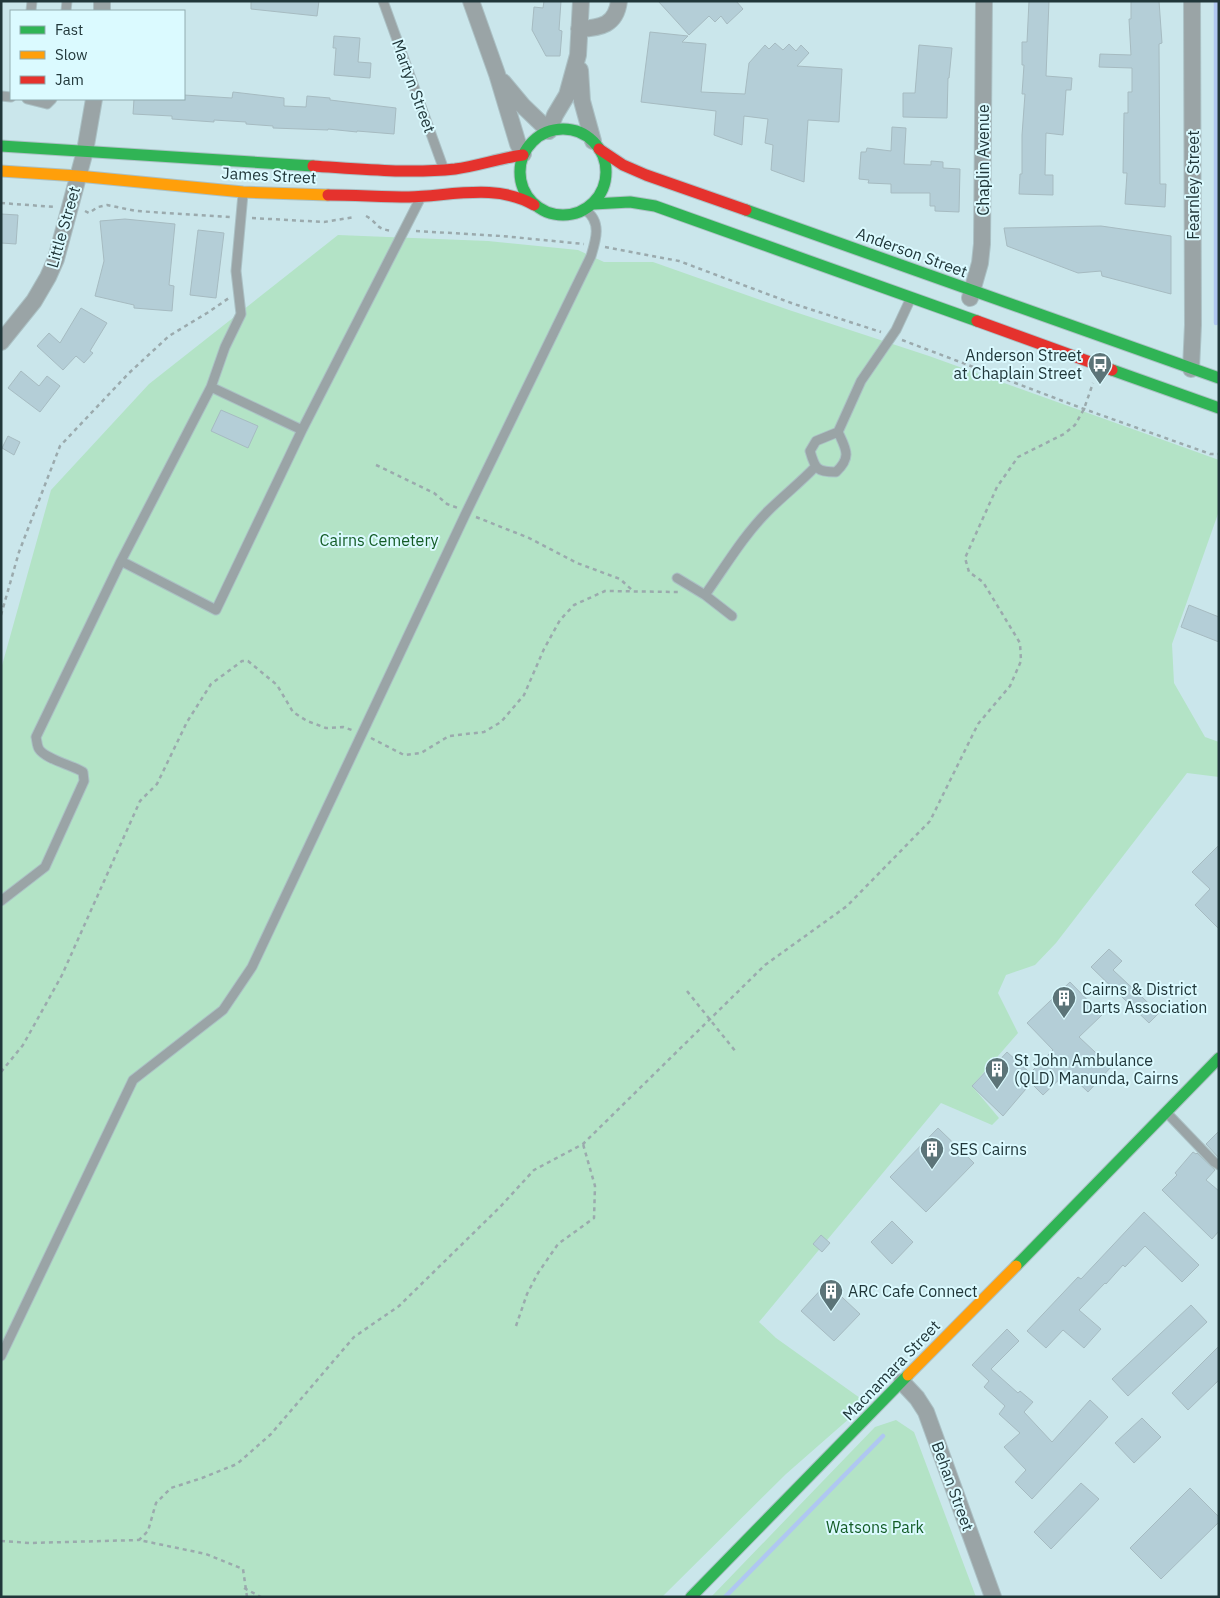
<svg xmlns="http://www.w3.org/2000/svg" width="1220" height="1598" viewBox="0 0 1220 1598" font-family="'IBM Plex Sans',sans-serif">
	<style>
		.green { fill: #b3e3c6 }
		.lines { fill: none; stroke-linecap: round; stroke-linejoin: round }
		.stream { stroke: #afc7f1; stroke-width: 4.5 }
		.building { fill: #b4ced7; stroke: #a6bbc1 }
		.lane-casing { stroke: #abc1c5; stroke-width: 11 }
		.street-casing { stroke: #abc1c5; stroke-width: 18 }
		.fast-casing { stroke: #abc1c5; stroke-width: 13 }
		.slow-casing { stroke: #abc1c5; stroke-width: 13 }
		.jam-casing { stroke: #abc1c5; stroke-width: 13 }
		.path { stroke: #9baaad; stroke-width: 2.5; stroke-dasharray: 4 4; stroke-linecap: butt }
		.lane { stroke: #9aa4a6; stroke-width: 9 }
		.street { stroke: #9aa4a6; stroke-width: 16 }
		.fast { stroke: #30b455; stroke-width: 11 }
		.slow { stroke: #ff9f0a; stroke-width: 11 }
		.jam { stroke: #e5322d; stroke-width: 11 }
		.labels { text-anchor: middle; stroke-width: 4; stroke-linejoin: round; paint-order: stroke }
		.street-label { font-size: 16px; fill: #21373a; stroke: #dbfaff }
		.poi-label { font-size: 16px; fill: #21373a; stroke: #dbfaff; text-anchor: start }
		.park-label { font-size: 16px; fill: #135c26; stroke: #dbfaff }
	</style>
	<rect width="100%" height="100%" fill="#cae6eb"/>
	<!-- green -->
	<path class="green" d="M338,235l150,6 90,9 26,12h49l136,48 140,46 290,104v51l-47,133 2,39 31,54 14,5v35l-32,-4 -131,170 -21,22 -29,10 -8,18 20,40 -46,53 27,32 -7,7 -51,-22 -182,219 17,16 91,65 -81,71 -124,123h-661v-928l50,-179 98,-106z
		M896,1420l18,12 62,165h-265l164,-170z"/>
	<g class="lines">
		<!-- stream -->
		<path class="stream" d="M1216,1v322
			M725,1597l158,-161"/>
	</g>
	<!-- building -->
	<path class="building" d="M251,1h68l-2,15 -66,-7z
		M544,1h17l-2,29 3,1 -2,25h-14l-14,-26 2,-23 9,1z
		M658,1h78l7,8 -16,15 -6,-8 -6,6 -6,-6 -20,19z
		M1029,1h20l-3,75 26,2 -1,12h-5l-3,45 -17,-2 -1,42h8v20l-34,-1 1,-20h2v-39l3,-41h-3l2,-29h-2v-23h5z
		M1131,1h28l3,42 -3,1 1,140h6l-1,23 -40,-3 2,-31h-4l1,-60h4v-21h4v-24l-33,-1 1,-13 31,1 -2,-36h2z
		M650,32l38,4 -6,6 24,2 -5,48 44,2 4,-31 16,-18 4,4 6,-6 8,7 6,-6 7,7 5,-6 8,8 -12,13 45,3 -3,53 -31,-2 -4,62 -33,-12 2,-25 -8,-2 3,-24 -24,-3 -2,29 -28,-10 2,-24 -75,-9z
		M334,36l26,2 -2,24 13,1 -1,15 -36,-3 2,-27h-3z
		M919,45l33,3 -3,30h-1l-1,40 -44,-1v-24h12z
		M233,92l51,6v8l22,1 1,-11 23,2v2l66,8 -2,26 -37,-3v1l-29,-3v1l-55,-2v-2l-27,-2v-2l-32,-2v2l-42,-3v-3l-39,-2 1,-15h50v-4l48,3z
		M892,127l14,1 -2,36 27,1v-4l12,1v6l17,1 -1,43 -24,-1v-5h-5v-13h-39v-9l-23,-1 1,-3 -10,-1 2,-27h5l1,-4 24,3z
		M1,214l17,1 -2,29 -15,-1z
		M125,219l50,5 -6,61 5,1 -2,25 -38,-3v-3l-39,-9 9,-35 -4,-40z
		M1101,226l70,10v58l-69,-18 -1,-5 -23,2 -71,-27 -3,-18z
		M198,230l26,3 -8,65 -26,-3z
		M81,308l26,15 -17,28 3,2 -9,10 -8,-7 -13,14 -26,-24 12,-13 11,10z
		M21,371l18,15 8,-10 13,10 -20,26 -32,-24z
		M221,410l37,16 -10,22 -37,-17z
		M8,436l12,6 -6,13 -12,-7z
		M1189,605l30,12v25l-38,-15z
		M1219,845v84l-24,-24 15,-16 -18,-17z
		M1109,949l13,12 -9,9 46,43 -10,10 -58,-56z
		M1070,982l32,33 -23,22 32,30 -23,25 -21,-20 -24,23 -12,-12 -28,33 -31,-30 19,-20 2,1 14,-15 23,21 23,-23 -26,-27z
		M938,1128l36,35 -48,49 -36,-35z
		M1219,1131v27l-13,-14z
		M1193,1152l3,2 1,-1 18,17 -9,10 13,11v40l-7,8 -50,-49 15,-15 -2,-2z
		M1144,1212l55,53 -17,17 -37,-36 -20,21 -2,-2 -17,19 -1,-1 -26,27 22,19 -17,19 -21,-18 -17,18 -19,-17 51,-54 3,2z
		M892,1221l21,21 -21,22 -21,-22z
		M821,1235l9,8 -8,9 -9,-8z
		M827,1283l33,31 -26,27 -33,-30z
		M1191,1305l16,17 -79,74 -16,-17z
		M1007,1329l12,12 -28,28 27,24 2,-2 13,11 -9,10 28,30 38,-42 18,17 -76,82 -17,-17 11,-12 -22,-23 16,-14 -21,-19 6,-8 -21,-19 5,-6 -17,-16z
		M1219,1346v34l-31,30 -16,-17z
		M1142,1418l19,19 -27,26 -19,-20z
		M1081,1483l18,16 -48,50 -17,-17z
		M1190,1488l29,29v5l-58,57 -31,-31z"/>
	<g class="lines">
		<!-- lane casing -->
		<g class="lane-casing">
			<path id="lane" d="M383,1l60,166
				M31,11l1,-10
				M66,11l1,-10
				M1,96l10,1
				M27,99l20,5 5,-5
				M211,387l14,-40 16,-33 -5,-43 7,-77
				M302,430l-91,-43 -90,174 95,49 86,-180 117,-229
				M838,432l-22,9 -6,10c5,18 7,21 26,21 16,-15 10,-23 2,-40l23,-51 35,-51 14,-30
				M677,578l28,17
				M732,616l-27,-21c20,-28 38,-59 63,-84 15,-15 33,-29 48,-45
				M1,901l44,-34 39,-86 -1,-9c-11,-7 -38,-13 -44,-23 -2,-3 -2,-8 -3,-12l85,-176
				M1167,1113l47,49 5,3
				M1,1356l132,-276 90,-70 29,-43 214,-454 125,-257c5,-16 11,-35 -6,-46"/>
		</g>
		<!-- street casing -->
		<g class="street-casing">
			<path id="street" d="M471,1l26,73 21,70 5,10
				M102,11v-10
				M579,29c22,-1 37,-4 40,-28
				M580,70l2,31 11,40
				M503,82l20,24 26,25
				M549,131l6,-16 12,-20 11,-40 3,-54
				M970,298l10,-35 2,-19 2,-243
				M1,342l33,-41 14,-24 8,-18 29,-108 9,-52
				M1191,369l2,-44 -1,-324
				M902,1382l15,16 9,14 67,185"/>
		</g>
		<!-- fast casing -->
		<g class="fast-casing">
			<path id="fast" d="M520 172a43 43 0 1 1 86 0a43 43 0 1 1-86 0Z
				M1,146l312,20
				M593,204l37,-2 25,4 322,115
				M746,210l473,168
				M1112,370l107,38
				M1016,1266l203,-208
				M691,1597l217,-222"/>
		</g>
		<!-- slow casing -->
		<g class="slow-casing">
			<path id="slow" d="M1,171l77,5 165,16 85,3
				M908,1375l108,-109"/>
		</g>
		<!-- jam casing -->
		<g class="jam-casing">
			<path id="jam" d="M599,149l24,16 23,10 100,35
				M313,166c47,3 95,8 142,3 23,-3 45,-11 68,-14
				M328,195c27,0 54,2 81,2 41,-1 88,-14 125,8
				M977,321l135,49"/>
		</g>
		<!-- path -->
		<path class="path" d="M1,203l54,4
			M85,211l4,2 9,-6 9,-2 29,6 95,6
			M366,216c13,7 8,13 27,15
			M252,218l72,4 31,-5
			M416,231l86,5 82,8
			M605,247l74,14 115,43 87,28
			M902,340l182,69 118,42 8,3h9
			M376,465l58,28 13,11 11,4
			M476,517l53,21 48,25 43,16 13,12
			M1,615l18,-63 41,-106 69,-73 40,-37 38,-23 22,-15
			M371,738l33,17 17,-2 28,-17 35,-4 17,-10 23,-27 20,-46 16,-29 14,-15 31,-14 74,1
			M687,991l49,61
			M1,1072l22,-27 39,-70 78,-174 17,-17 30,-62 24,-38 31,-23h6l29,24 16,27 14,9 19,7 17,-1 9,3
			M516,1326l11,-32 11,-21 20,-29 36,-26 1,-32 -12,-42
			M1,1541l29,2 109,-3
			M244,1588l17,9
			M247,1597l-4,-28 -37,-15 -67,-14 9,-9 8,-28 15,-15 31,-10 35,-14 34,-30 83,-97 45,-31 101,-99 34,-37 49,-26 182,-179 82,-59 83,-85 48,-97 32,-38 11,-25 -1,-18 -37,-61 -14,-10 -4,-14 32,-71 21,-30 46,-23 11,-9 9,-16 9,-26"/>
		<!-- lane -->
		<use href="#lane" class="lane"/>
		<!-- street -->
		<use href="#street" class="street"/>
		<!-- fast -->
		<use href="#fast" class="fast"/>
		<!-- slow -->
		<use href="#slow" class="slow"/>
		<!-- jam -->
		<use href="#jam" class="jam"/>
	</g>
	<!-- icons -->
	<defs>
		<g id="bus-pin" transform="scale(1.25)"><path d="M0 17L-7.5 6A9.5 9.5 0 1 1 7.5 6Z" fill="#5c7478" stroke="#dbfaff"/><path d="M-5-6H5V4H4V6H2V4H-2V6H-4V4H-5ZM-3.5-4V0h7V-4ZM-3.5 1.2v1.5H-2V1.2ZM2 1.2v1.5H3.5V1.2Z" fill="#fff"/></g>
		<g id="building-pin" transform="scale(1.25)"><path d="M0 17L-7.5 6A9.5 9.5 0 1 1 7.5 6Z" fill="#5c7478" stroke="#dbfaff"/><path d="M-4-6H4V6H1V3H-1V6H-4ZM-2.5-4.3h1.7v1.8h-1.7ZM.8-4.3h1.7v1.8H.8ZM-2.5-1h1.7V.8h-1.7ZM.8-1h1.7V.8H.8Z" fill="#fff"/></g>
	</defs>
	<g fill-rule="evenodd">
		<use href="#bus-pin" x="1100" y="364"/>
		<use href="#building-pin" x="1064" y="998"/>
		<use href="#building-pin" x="997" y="1069"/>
		<use href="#building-pin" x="932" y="1149"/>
		<use href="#building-pin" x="831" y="1291"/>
	</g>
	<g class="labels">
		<!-- street labels -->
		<g class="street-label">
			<text transform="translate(414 86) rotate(70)" y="6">Martyn Street</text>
			<text transform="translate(983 160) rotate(-90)" y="6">Chaplin Avenue</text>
			<text transform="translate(269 175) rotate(3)" y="6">James Street</text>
			<text transform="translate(1193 185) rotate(-90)" y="6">Fearnley Street</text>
			<text transform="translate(63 227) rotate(-74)" y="6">Little Street</text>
			<text transform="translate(912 252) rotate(20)" y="6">Anderson Street</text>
			<text transform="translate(891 1370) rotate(-46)" y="6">Macnamara Street</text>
			<text transform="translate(953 1486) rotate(70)" y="6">Behan Street</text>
		</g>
		<!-- poi labels -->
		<g class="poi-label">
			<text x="1082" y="361" text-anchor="end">Anderson Street<tspan x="1082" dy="18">at Chaplain Street</tspan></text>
			<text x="1082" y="995">Cairns &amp; District<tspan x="1082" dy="18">Darts Association</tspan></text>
			<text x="1014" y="1066">St John Ambulance<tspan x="1014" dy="18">(QLD) Manunda, Cairns</tspan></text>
			<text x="950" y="1155">SES Cairns</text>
			<text x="848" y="1297">ARC Cafe Connect</text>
		</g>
		<!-- park labels -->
		<g class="park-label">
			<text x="379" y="546">Cairns Cemetery</text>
			<text x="875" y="1533">Watsons Park</text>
		</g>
	</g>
	<!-- border -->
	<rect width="1220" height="1598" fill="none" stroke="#21373a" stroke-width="5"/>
	<!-- legend -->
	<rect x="10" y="10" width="175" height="90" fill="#dbfaff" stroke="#91acb0"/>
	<rect x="20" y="26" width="25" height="8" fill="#30b455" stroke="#91acb0"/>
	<text x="55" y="35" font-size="15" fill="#21373a">Fast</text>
	<rect x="20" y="51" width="25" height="8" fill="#ff9f0a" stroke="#91acb0"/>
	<text x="55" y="60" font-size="15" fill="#21373a">Slow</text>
	<rect x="20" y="76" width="25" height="8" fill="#e5322d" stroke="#91acb0"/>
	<text x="55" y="85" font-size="15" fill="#21373a">Jam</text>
</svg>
